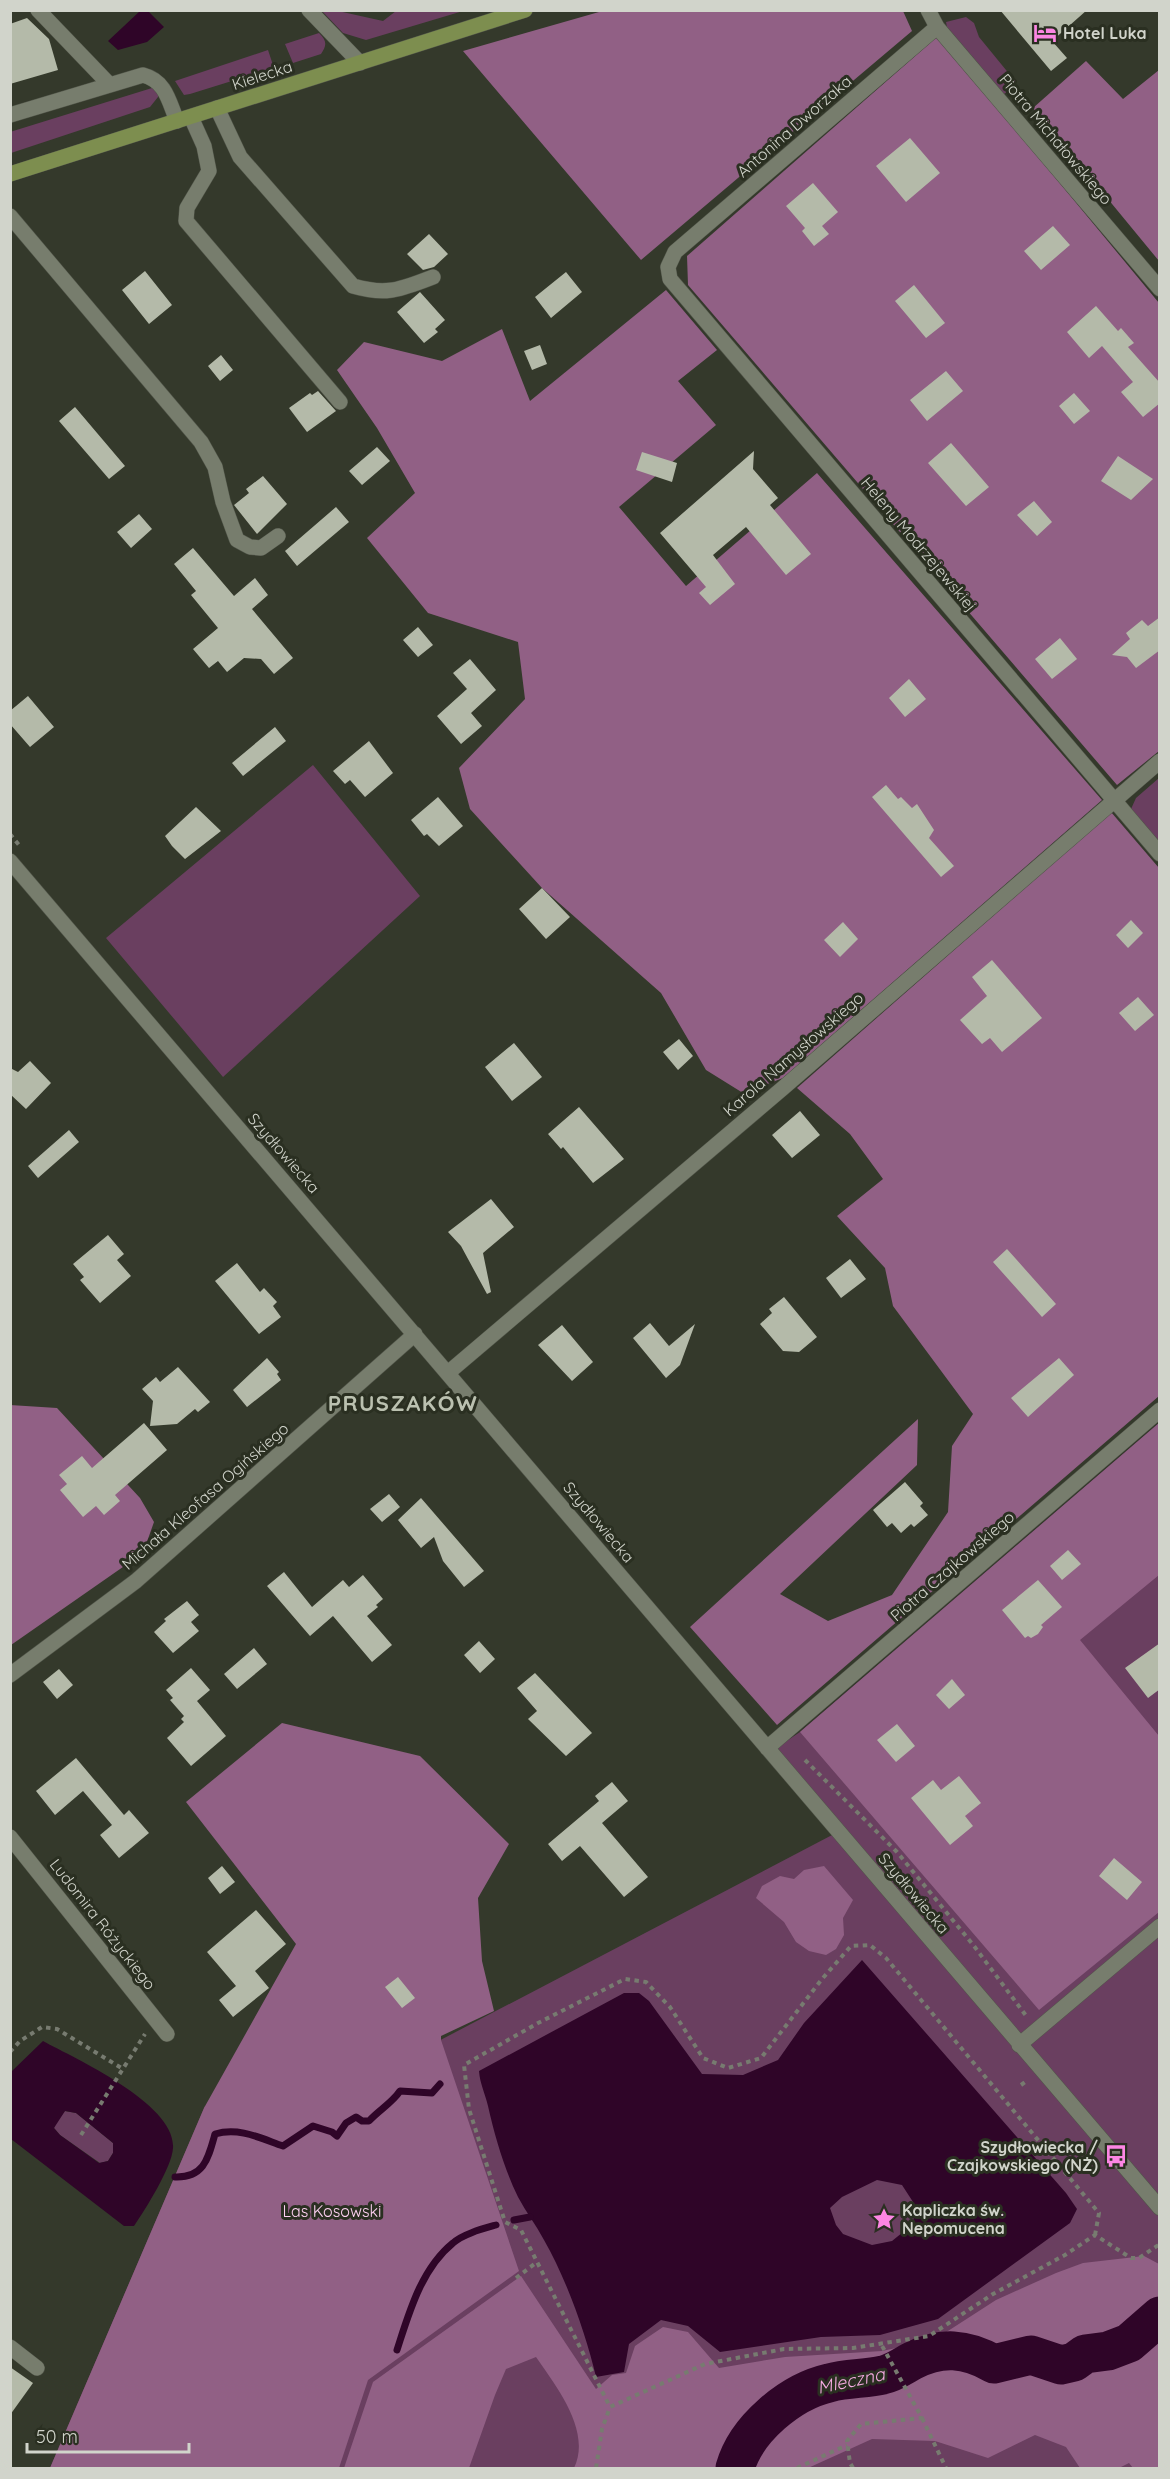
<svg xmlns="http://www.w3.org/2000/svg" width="1170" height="2479" viewBox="0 0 1170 2479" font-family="Quicksand,sans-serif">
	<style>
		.green { fill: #6a3f60 }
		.forest { fill: #916085 }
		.water { fill: #2f0528; fill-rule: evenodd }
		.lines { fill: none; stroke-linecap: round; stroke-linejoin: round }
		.stream { stroke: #2f0528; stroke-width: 7 }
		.river { stroke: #2f0528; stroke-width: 39 }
		.building { fill: #b4baa9 }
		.minor-casing { stroke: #52564a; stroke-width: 16 }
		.major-casing { stroke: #52564a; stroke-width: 16 }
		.path { stroke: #777b70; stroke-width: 4; stroke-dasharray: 4.5 4.5; stroke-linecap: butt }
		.minor { stroke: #777d6d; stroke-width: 15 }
		.major { stroke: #7d8e4f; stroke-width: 15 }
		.labels { text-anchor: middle; stroke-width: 6; stroke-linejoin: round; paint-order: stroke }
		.poi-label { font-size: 16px; font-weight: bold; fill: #d1d4cb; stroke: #2a2f21; text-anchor: start }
		.street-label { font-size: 16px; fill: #d1d4cb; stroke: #2a2f21 }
		.park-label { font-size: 16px; fill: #ffd1f3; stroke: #2a2f21 }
		.water-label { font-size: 18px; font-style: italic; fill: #f7ace4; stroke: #2a2f21 }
		.district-label { font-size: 22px; font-weight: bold; letter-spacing: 1.5px; fill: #bbc1b0; stroke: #2a2f21 }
	</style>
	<rect width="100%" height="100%" fill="#34392b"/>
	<!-- green -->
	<path class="green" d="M322,11h16l45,10 13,-10h67l-97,29 -23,-7z
		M966,17l8,6 5,14 36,44 -1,5 -10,8 -57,-67 -1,-5z
		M319,33c8,8 8,12 2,21l-28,9 -8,-19z
		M268,50l6,18 -84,26 -6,1 -9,-14z
		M152,88l6,4v5l-8,10 -139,46 -1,-21z
		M313,765l107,131 -197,181 -117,-139z
		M1159,778v65l-28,-34 5,-11z
		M1159,1423v1045h-1109l155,-362 89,6 135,-66 405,-212 -68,-79 34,-23z
		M65,2111l11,2 37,30v10l-5,8 -8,2 -40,-28 -6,-7 2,-6z"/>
	<!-- forest -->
	<path class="forest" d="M606,10l297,1 9,20 -271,229 -178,-209z
		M938,36l221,267v448l-42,34 -429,-500 -1,-29z
		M1086,61l37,38 36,-29v191l-126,-153z
		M666,290l51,60 -39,31 38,44 -97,82 67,79 131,-113 285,327 -319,278 -40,15 -37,-23 -45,-77 -119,-105 -72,-79 -11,-41 66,-69 -7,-57 -90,-29 -61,-75 48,-45 -38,-65 -40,-58 27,-28 78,19 60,-32 28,72z
		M1111,812l48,56v528l-382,329 -87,-98 228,-208 -1,46 -137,129 48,27 64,-26 56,-83 4,-66 21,-32 -80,-108 -8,-38 -48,-52 46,-37 -33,-45 -53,-46z
		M10,1405l47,3 83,90 14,24 -11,31 -132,92z
		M1159,1423v152l-79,65 79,96v176l-120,98 -239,-278z
		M282,1723l138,33 89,88 -31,54 4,63 12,50 -53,25v4l78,231 -151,109 -29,88h-289l154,-360 92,-164 -110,-142z
		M824,1866l29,34 -10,18 1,17 -8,14 -10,6 -17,-4 -13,-9 -12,-20 -28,-24 6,-12 18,-10 14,3 10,-9z
		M1144,2256l15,8v204h-26l-4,-5 -10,5h-39l-14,-21 -31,-12 -47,23 -53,-17 -63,-2 -64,29h-234c18,-37 -18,-82 -38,-111l-30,12 -11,26 -26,73h-125l29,-86 148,-106 75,113 16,-14 14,-2 9,-27 28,-19 25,5 31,36 66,-11 97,-6 52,-11 62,-40 60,-27 27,-10z"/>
	<!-- water -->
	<path class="water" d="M140,11h8l16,16 -17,15 -29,8 -10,-9z
		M862,1960l204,233 11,16 -7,14 -132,96 -58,16 -59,2 -101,15 -32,-26 -27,-6 -32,24 -5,28 -28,5c-10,-43 -30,-99 -52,-137 -8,-15 -18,-28 -26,-43 -14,-29 -23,-60 -30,-91 -3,-13 -8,-22 -9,-35l145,-78h15l10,8 53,73 41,1 35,-15 26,-37zM877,2180l25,5 13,20 -2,19 -21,17 -20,4 -29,-11 -7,-9 -6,-17 12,-11z
		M43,2041c33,18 133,63 130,107 -1,19 -28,62 -39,78h-10l-113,-87v-67zM65,2111l11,2 37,30v10l-5,8 -9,2 -39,-28 -6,-7z"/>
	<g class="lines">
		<!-- stream -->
		<path class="stream" d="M175,2177c29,1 33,-18 40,-43 24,-7 45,4 68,12l30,-20 19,6 5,4 9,-13 10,-6 6,4h7c10,-11 23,-18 31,-30l32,2 8,-9
			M514,2220l16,-3
			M397,2350c12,-37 24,-81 56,-107 10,-9 29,-14 43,-18"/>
		<!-- river -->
		<path class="river" d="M735,2468c11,-39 55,-76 94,-85 18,-5 37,-4 54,-8 10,-2 20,-9 29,-14 29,-15 54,-13 82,3l37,-9 30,10 13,-3 11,-8 23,-3 21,-8 31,-27"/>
	</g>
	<!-- building -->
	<path class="building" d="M1000,10h87l-35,31 15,17 -16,13z
		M27,18l22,21 9,31 -48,14v-60z
		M910,138l30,35 -34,29 -30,-36z
		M813,183l25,29 -16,14 7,8 -15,12 -12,-15 3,-3 -19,-22z
		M1053,226l17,19 -29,25 -17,-19z
		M429,234l19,20 -14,13 -11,3 -16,-16z
		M145,271l27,34 -23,19 -27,-34z
		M566,272l16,20 -31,26 -16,-21z
		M914,285l31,38 -19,15 -31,-37z
		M420,292l25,28 -10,9 3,3 -14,11 -27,-31z
		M1096,306l22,25 3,-3 13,15 -6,4 32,36v20l-17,14 -22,-25 12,-10 -31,-36 -13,12 -22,-26z
		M540,345l7,19 -15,6 -8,-19z
		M221,355l12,15 -13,11 -12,-15z
		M946,371l17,20 -36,30 -17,-21z
		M318,391l18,20 -29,21 -18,-24 21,-15 2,2z
		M1074,393l16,18 -16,13 -15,-18z
		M75,407l50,59 -16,13 -50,-58z
		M951,443l38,44 -23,19 -38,-43z
		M377,447l13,14 -28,24 -13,-14z
		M754,451l-1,18 25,29 -8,7 41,49 -25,21 -40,-48 -33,28 22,29 -25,21 -11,-12 7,-6 -46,-54z
		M642,452l35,11 -5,19 -36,-12z
		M1118,456l35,23 -22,21 -30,-19z
		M263,476l24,28 -30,30 -23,-29 15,-12 -3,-4z
		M1034,501l18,21 -15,14 -20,-21z
		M336,507l13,15 -52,44 -12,-15z
		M139,514l13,15 -21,19 -14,-16z
		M193,548l41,48 21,-18 13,17 -16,14 41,49 -19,16 -13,-15 -17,-1 -17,14 -9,-11 -9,7 -16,-19 25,-21 -27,-33 5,-4 -22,-27z
		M1160,617v33l-24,18 -9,-11 -15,-2 18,-16 -4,-6 16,-13 6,6z
		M418,627l15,18 -15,12 -15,-17z
		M1060,638l17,21 -25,20 -17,-20z
		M470,659l26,31 -25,23 11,13 -21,18 -24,-28 30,-27 -14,-16z
		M909,679l17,20 -21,18 -16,-19z
		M28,696l26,31 -24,20 -20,-23v-13z
		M275,727l11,14 -43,35 -11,-13z
		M369,741l24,32 -28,24 -15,-17 -5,4 -12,-13z
		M886,785l12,14 3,-2 11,11 5,-4 17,26 -5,8 25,28 -13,11 -69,-80z
		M438,797l25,29 -24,20 -12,-12 -3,2 -13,-16z
		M196,807l25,24 -36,28 -13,-13 -7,-10z
		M542,888l28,29 -24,22 -27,-30z
		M1131,920l12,13 -15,15 -12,-13z
		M843,922l15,17 -18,18 -16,-17z
		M992,960l50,58 -40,34 -12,-14 -8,6 -22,-24 27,-24 -15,-19z
		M1138,997l16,18 -19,16 -16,-18z
		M679,1039l14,17 -15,14 -15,-18z
		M514,1043l28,34 -30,24 -27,-34z
		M30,1061l21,22 -25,26 -16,-15v-26l8,4z
		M579,1107l45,52 -31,24 -30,-36 -2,2 -13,-15z
		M800,1111l20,24 -28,23 -20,-23z
		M69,1130l10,12 -41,36 -10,-12z
		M491,1199l23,28 -31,26 8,39 -4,2 -26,-48 -13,-14z
		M108,1235l16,19 -7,6 14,16 -31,27 -20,-23 4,-3 -11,-13z
		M1007,1249l49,55 -14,13 -49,-55z
		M850,1259l16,20 -25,19 -15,-20z
		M237,1263l23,29 4,-4 13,14 -4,4 8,11 -22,17 -44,-53z
		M784,1297l33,40 -18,15 -16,-1 -23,-27 12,-11 -3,-4z
		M650,1323l19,23 26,-22 -15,41 -14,13 -33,-40z
		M562,1325l31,37 -21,19 -34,-36z
		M267,1358l12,14 -2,2 4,6 -34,27 -14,-17z
		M1059,1358l15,17 -46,42 -17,-19z
		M178,1367l32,35 -12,10 -3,-3 -18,15 -27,2 3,-25 -11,-12 14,-12 4,5z
		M144,1423l23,27 -52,45 5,6 -16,14 -8,-9 -13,11 -23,-27 7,-6 -8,-9 23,-19 10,12z
		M905,1482l18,21 -3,3 8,9 -14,12 -3,-3 -10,9 -9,-10 -5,4 -14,-17z
		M389,1494l11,13 -18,15 -12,-13z
		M421,1498l63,73 -20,16 -21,-26 -9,-24 -13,11 -23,-28z
		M1068,1550l13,14 -19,16 -12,-14z
		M284,1572l28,35 31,-27 6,7 14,-12 20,24 -7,6 2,2 -11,9 25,29 -20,17 -39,-46 -23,20 -43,-50z
		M1038,1580l24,27 -21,18 2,2 -5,7 -7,4 -3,-2 -3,2 -23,-28z
		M187,1601l12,14 -8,7 8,9 -26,22 -19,-21 12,-11 -2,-2z
		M479,1641l16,18 -15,14 -16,-18z
		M1160,1643v46l-12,9 -23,-30z
		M254,1648l13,16 -30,25 -13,-15z
		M191,1668l19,22 -13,11 29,35 -35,30 -24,-28 17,-16 -3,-3 3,-3 -14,-16 3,-2 -7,-8z
		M59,1669l14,16 -16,14 -14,-17z
		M535,1673l57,60 -26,23 -38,-37 9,-8 -20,-23z
		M952,1679l13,16 -16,14 -13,-14z
		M897,1724l18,22 -19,16 -19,-22z
		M76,1758l48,57 5,-5 20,23 -30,25 -19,-23 12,-10 -29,-34 -28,24 -19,-24z
		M959,1776l22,27 -16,13 8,10 -23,19 -39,-47 22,-18 8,10z
		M612,1782l16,19 -26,22 46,54 -24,20 -44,-51 -18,15 -14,-17 51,-43 -4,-5z
		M1114,1858l28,24 -15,18 -28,-24z
		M222,1866l13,16 -15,12 -12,-16z
		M256,1910l30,34 -31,27 14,17 -36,29 -14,-17 17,-14 -29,-34z
		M398,1977l17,21 -13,10 -17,-21z
		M10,2367l23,16 -23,32z"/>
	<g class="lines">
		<!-- minor casing -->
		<g class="minor-casing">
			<path id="minor" d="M38,10l71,74
				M309,10l51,53
				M928,10l9,17 223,262
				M937,27l-262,225 -7,15 2,12 490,575
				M217,108l23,49 113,129c35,10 47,3 80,-9
				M10,115l133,-40c23,6 26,27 34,46
				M191,117l13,29 5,25 -22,37 -1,13 154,181
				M10,216l191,226 14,25 8,35 14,38 13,7 11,1 17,-12
				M10,861l1150,1347
				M449,1372l334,-284 377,-327
				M10,1675l126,-94 279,-247
				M767,1748l393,-338
				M10,1837l157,197
				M1019,2045l141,-119
				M10,2347l27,21"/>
		</g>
		<!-- major casing -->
		<g class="major-casing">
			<path id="major" d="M10,174l515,-164"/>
		</g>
		<!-- path -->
		<path class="path" d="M10,834l9,11
			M805,1760l92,92 77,94 53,71
			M10,2052l10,-11 22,-14 15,2 66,40
			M1021,2085l7,-5
			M81,2135l64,-101
			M1095,2235l4,-22 -213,-255 -16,-13 -19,1 -29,33 -61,79 -33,10 -25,-10 -33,-51 -24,-25 -21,-3 -87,44 -74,42 5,44 36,113 16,8 89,177 95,-43 79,-15 69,-1 76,-12 64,-42 72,-39 30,-20 36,23h8l21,-14
			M516,2278l21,-16
			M922,2418l24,50
			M596,2468l6,-39 8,-22
			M797,2468l50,-23
			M853,2468l-3,-5 -3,-22 14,-17 61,-6 -41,-74"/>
		<!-- minor -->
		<use href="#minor" class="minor"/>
		<!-- major -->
		<use href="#major" class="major"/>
	</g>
	<!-- icons -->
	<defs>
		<g id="hotel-bare" transform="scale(1.8)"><path d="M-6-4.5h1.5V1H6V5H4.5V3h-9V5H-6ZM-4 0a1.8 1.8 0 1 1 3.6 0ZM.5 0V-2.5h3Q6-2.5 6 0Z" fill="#fc86e3" stroke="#2a2f21" stroke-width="2.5" paint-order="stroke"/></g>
		<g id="bus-bare" transform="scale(1.8)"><path d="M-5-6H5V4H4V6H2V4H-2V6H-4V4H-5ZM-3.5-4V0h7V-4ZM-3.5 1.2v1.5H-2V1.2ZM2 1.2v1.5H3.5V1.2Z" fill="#fc86e3" stroke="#2a2f21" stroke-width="2.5" paint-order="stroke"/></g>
		<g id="sight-bare" transform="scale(1.8)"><path d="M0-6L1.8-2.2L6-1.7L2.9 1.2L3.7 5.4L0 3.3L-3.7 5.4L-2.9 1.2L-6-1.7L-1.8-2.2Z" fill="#fc86e3" stroke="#2a2f21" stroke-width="2.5" paint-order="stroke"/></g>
	</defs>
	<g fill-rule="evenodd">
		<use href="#hotel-bare" x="1045" y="33"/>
		<use href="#bus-bare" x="1116" y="2156"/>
		<use href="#sight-bare" x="884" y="2219"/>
	</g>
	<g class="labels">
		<!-- poi labels -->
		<g class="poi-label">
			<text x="1063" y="39">Hotel Luka</text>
			<text x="1098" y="2153" text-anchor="end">Szydłowiecka /<tspan x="1098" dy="18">Czajkowskiego (NŻ)</tspan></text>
			<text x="902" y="2216">Kapliczka św.<tspan x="902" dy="18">Nepomucena</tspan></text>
		</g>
		<!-- street labels -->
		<g class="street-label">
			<text transform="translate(262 75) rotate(-18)" y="6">Kielecka</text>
			<text transform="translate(794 126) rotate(-41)" y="6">Antonina Dworzaka</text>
			<text transform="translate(1056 139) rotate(50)" y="6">Piotra Michałowskiego</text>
			<text transform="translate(919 544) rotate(50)" y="6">Heleny Modrzejewskiej</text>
			<text transform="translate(793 1054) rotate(-41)" y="6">Karola Namysłowskiego</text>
			<text transform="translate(284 1153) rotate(49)" y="6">Szydłowiecka</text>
			<text transform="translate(205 1496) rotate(-41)" y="6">Michała Kleofasa Ogińskiego</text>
			<text transform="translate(599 1522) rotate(50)" y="6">Szydłowiecka</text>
			<text transform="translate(952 1566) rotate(-41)" y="6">Piotra Czajkowskiego</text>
			<text transform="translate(914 1893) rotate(50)" y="6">Szydłowiecka</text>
			<text transform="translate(103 1924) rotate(52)" y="6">Ludomira Różyckiego</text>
		</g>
		<!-- park labels -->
		<g class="park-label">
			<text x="332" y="2217">Las Kosowski</text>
		</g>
		<!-- water labels -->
		<g class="water-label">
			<text transform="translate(851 2381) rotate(-12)" y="6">Mleczna</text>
		</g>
		<!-- district labels -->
		<g class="district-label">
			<text x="403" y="1411">PRUSZAKÓW</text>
		</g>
	</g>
	<!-- border -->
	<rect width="1170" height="2479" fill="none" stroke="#d1d4cb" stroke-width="24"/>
	<!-- scale -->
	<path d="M27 2443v9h162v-9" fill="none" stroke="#d1d4cb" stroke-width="3"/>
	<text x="36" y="2443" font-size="18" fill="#d1d4cb" stroke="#2a2f21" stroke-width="4.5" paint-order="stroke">50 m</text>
</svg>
